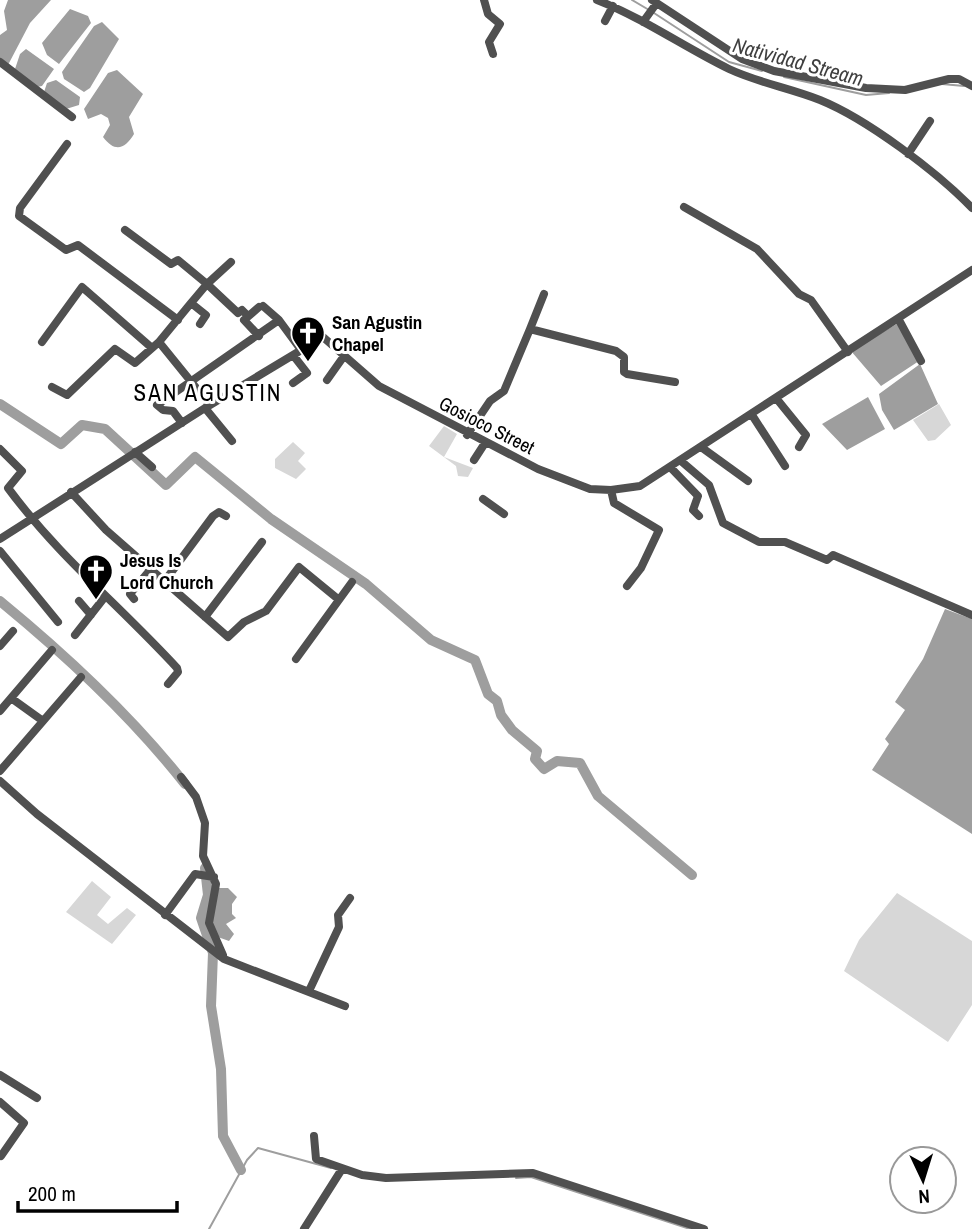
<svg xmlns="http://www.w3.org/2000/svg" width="972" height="1229" viewBox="0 0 972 1229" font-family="'Archivo Narrow',sans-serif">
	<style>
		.green { fill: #d7d7d7 }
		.water { fill: #9e9e9e }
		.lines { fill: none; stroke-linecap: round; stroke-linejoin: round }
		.stream { stroke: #9e9e9e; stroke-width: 2 }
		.river { stroke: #9e9e9e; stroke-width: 10 }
		.minor { stroke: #505050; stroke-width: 8 }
		.labels { text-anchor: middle; stroke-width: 6; stroke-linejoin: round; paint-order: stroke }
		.poi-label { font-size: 19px; font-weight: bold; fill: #000; stroke: #fff; text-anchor: start }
		.street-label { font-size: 19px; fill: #000; stroke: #fff }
		.water-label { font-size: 21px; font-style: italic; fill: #3f3f3f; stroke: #fff }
		.quarter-label { font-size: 23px; letter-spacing: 2px; fill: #000; stroke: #fff }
	</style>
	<rect width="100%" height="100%" fill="#fff"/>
	<!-- green -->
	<path class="green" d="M939,404l12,21 -16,15 -7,1 -15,-21z
		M444,426l13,8 -13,23 29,11 -5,9 -10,-1 -2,-10 -27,-20z
		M293,442l12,11 -7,8 8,8 -10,10 -21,-11v-9z
		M92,881l19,16 -14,18 11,9 19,-16 9,7 -24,29 -46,-32z
		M897,893l75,48v64l-24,37 -104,-71 15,-31z"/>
	<!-- water -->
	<path class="water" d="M8,0h43l-21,23 -22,42 -8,-5v-25l7,-5 -3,-19z
		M70,9l18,7 3,7 -32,41 -12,-9 -5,-12z
		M102,22l17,17 -29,49 -6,4 -20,-13 -2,-7 32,-46z
		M26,49l28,20 -12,17 -5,1 -22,-18 5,-15z
		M117,70l26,24 -14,23 5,17c-9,15 -19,19 -31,3l7,-12 -2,-7 -7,-4 -13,5 -4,-10 24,-36z
		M56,80l24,17 -1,8 -13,4 -22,-17 3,-9z
		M900,322l19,39 -38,25 -30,-35z
		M920,364l18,40 -44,26 -12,-20 -3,-16z
		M868,397l17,32 -38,21 -25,-26z
		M945,609l27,10v215l-100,-64 17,-26 -4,-5 20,-29 -10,-8 28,-43z
		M219,888h9l9,9 -5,7v10l4,4 -10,6 8,10 -5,7 -14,-5 -4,-18z"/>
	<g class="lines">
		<!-- stream -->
		<path class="stream" d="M632,0l17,10
			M654,13l75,49 33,9
			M784,77l82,18 23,-2
			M942,84l22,2
			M516,1178l15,-1 159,52
			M209,1229l38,-69 11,-12 73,20"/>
		<!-- river -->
		<path class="river" d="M0,404l61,40 21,-19 23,4 61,56 29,-28 76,62 95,65 65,56 44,20 13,34 9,7 4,14 11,15 25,21 -2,8 9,10 13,-8 23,2 18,33 94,79
			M0,601c67,55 131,114 185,183
			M205,868l3,27 -7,23 12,35 -2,53 10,63 2,67 18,34"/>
		<!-- minor -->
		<path class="minor" d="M484,0l4,14 12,10 -11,18 4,12
			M597,0c46,18 87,47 132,69 30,14 61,19 91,31 47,19 117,72 152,108
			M652,0l90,59 32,12 92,17 39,2 44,-11h10l13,7
			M605,21l8,-15
			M643,22l13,-18
			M0,62l72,55
			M67,144l-47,64 -1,8 47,34 12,-5 100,75
			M908,154l22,-33
			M684,207l73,42 42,45 12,6 37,52
			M125,230l46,34 7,-4 29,24 -16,19 15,12 -6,9
			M231,262l-24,22 31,29 4,-3 6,6
			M544,294l-14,35 86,22 8,6v15l3,2 48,8
			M263,306l16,14
			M899,320l22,41
			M259,336l-15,-16 15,-13
			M42,342l40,-55 70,61
			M159,342l51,63
			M293,355l14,18 -14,10
			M327,380l17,-24
			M52,387l15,8 48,-46 20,14 24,-21 32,-39
			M776,398l30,37 -7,12
			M205,408l27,33
			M752,415l33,51
			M182,423l-9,-12 -10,-1 -6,-5 122,-85 22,30
			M467,435l23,-34 14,-10 26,-62
			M701,447l47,34
			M0,449l22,22 -14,17c51,69 112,118 169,180l1,4 -10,12
			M135,452l17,15
			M474,460l11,-17
			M681,461l28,24 14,38 36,19h26l42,18 6,-5 139,60
			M671,468l27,28 -5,14 6,6
			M611,490l3,13 45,27 -18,38 -14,18
			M71,492l35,38 122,107 16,-15 22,-11 33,-44 39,32
			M483,499l21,15
			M0,539l205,-131 118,-71 56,49 159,83 52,20 21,1 29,-4 332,-216
			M0,551l58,71
			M164,582l49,-66 6,-4 7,4
			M134,599l-4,-5 20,-24
			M79,601l12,14
			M205,617l57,-75
			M75,635l29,-37
			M0,646l13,-15
			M296,659l56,-77
			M11,698l32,23
			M0,711l52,-61
			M0,771l81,-94
			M181,777l15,20 9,26 -2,33 13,28 -7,39 14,32
			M0,781l37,33 187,145 121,47
			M165,915l30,-41 19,3
			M309,991l30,-64 -1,-12 12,-17
			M0,1075l37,23
			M0,1102l24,21 -23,33
			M314,1136l2,23 46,16 24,3 147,-5 171,56
			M304,1229l38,-60"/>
	</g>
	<!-- icons -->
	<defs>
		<g id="church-pin" transform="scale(1.75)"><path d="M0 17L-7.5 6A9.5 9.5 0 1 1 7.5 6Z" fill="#000" stroke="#fff"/><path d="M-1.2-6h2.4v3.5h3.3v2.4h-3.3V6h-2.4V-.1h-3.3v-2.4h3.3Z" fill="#fff"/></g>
	</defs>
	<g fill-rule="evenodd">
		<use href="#church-pin" x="308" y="333"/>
		<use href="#church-pin" x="96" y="571"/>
	</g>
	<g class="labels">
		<!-- poi labels -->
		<g class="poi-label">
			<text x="332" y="329">San Agustin<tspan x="332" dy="22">Chapel</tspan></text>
			<text x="120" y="567">Jesus Is<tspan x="120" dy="22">Lord Church</tspan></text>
		</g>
		<!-- street labels -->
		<g class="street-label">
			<text transform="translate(487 425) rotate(27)" y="7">Gosioco Street</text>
		</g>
		<!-- water labels -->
		<g class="water-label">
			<text transform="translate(798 62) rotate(15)" y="7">Natividad Stream</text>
		</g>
		<!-- quarter labels -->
		<g class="quarter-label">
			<text x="208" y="401">SAN AGUSTIN</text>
		</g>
	</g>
	<!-- north arrow -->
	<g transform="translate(923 1180) rotate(176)"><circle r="33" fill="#ffffff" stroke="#999999" stroke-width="2"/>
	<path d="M0-5L12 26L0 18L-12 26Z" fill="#000000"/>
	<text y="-10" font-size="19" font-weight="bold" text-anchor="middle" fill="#000000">N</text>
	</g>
	<!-- scale -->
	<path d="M18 1201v10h159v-10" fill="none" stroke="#000000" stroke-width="3.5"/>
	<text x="28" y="1201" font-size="21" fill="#000000" stroke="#ffffff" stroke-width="5" paint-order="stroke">200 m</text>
</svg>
